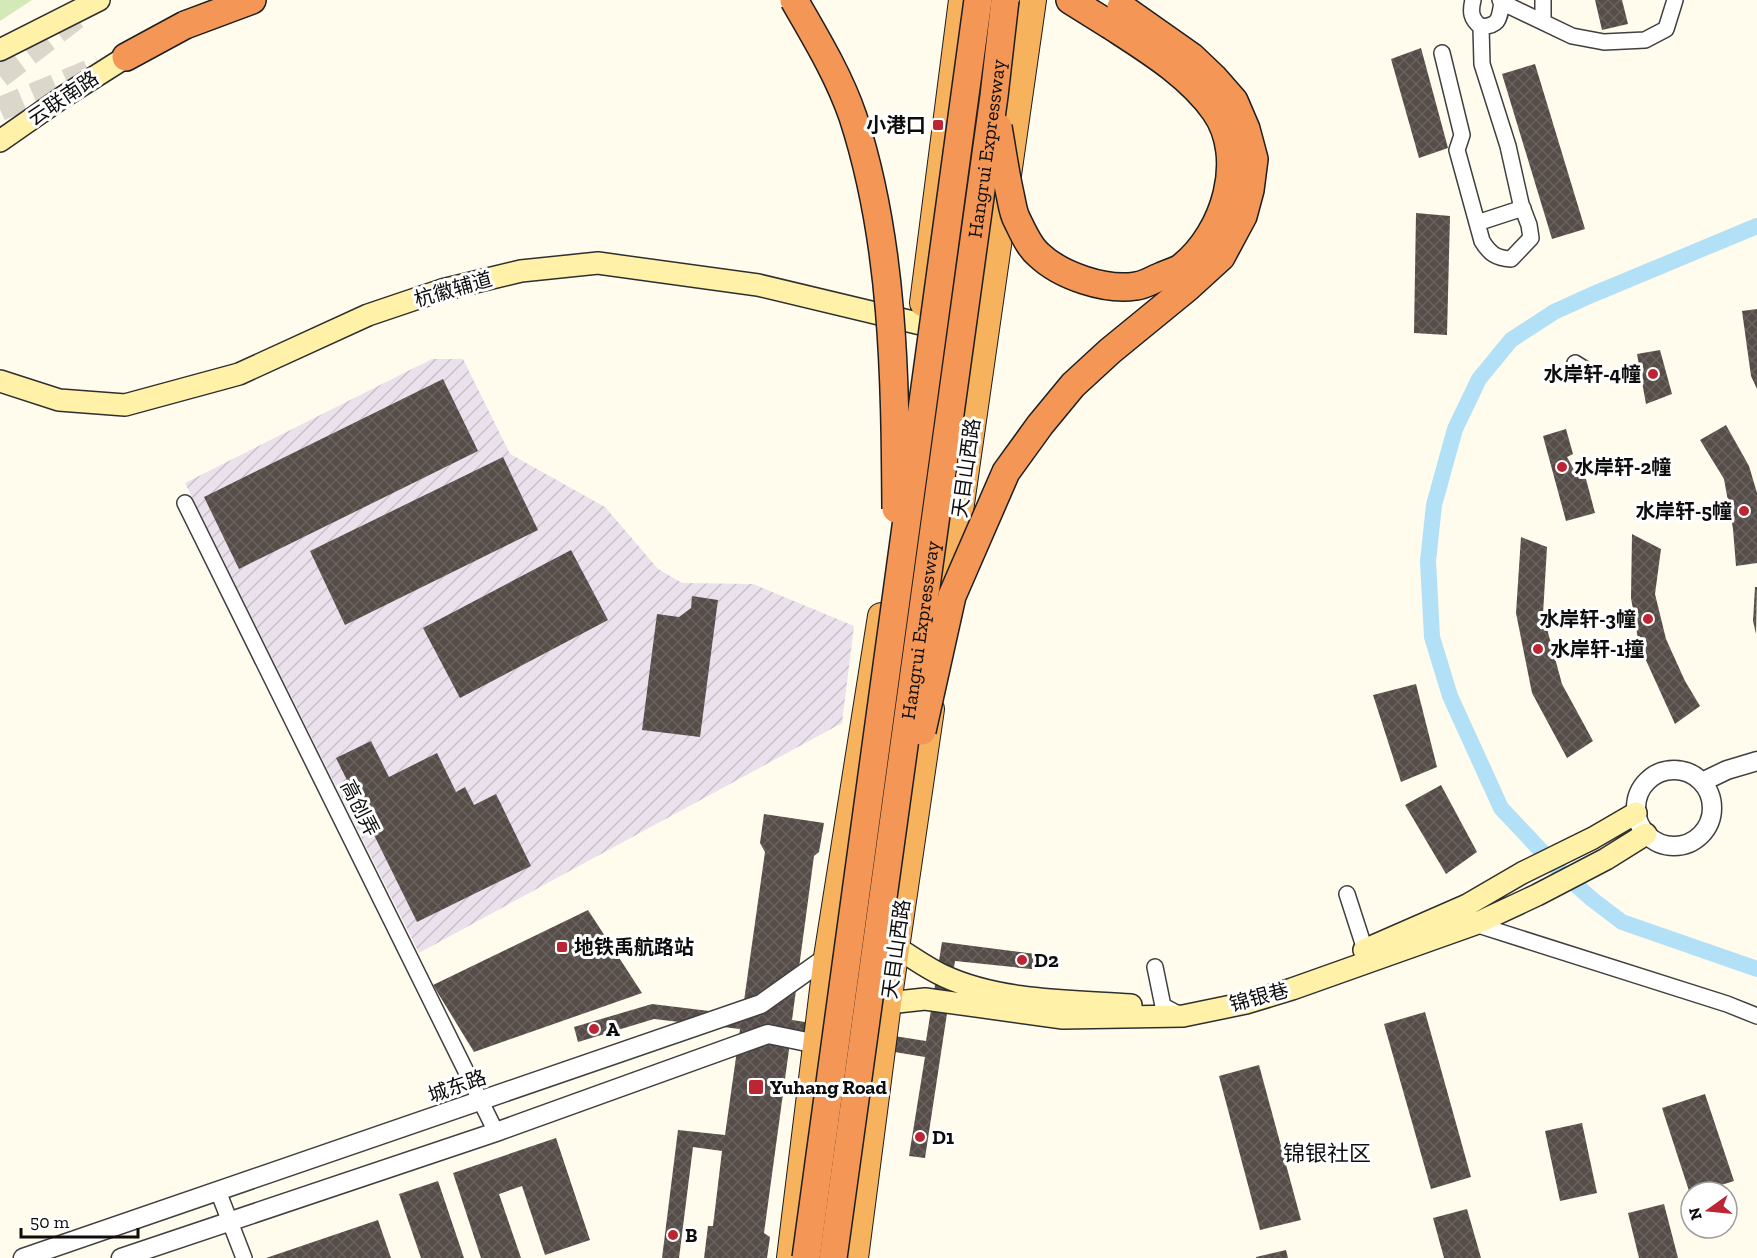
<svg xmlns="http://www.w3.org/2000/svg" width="1757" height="1258" viewBox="0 0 1757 1258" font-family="'Zilla Slab','Noto Sans SC',serif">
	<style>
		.industrial { fill: url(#industrial-furrows) }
		.park { fill: #d3e9b7 }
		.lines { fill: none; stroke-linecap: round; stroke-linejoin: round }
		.canal { stroke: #b2e0f6; stroke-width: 16 }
		.building { fill: url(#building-cross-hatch) }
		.primary-tunnel { stroke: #dbd7cb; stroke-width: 24; stroke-dasharray: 24 12; stroke-linecap: butt }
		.minor-casing { stroke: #404040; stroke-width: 18 }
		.tertiary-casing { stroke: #404040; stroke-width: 21 }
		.secondary-casing { stroke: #2f2f2f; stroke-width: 24 }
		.trunk-casing { stroke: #1e1e1e; stroke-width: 28 }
		.motorway-casing { stroke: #1e1e1e; stroke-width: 30 }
		.minor { stroke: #fff; stroke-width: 15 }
		.tertiary { stroke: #fff; stroke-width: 18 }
		.secondary { stroke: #fff1a8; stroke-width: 21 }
		.trunk { stroke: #f6b25d; stroke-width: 26 }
		.motorway { stroke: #f49756; stroke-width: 27 }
		.motorway-bridge-casing { stroke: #1e1e1e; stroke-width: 30; stroke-linecap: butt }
		.motorway-bridge { stroke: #f49756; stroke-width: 27 }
		.poi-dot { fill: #bc2534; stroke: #fff; stroke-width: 2 }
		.labels { text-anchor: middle; stroke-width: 6; stroke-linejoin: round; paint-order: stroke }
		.street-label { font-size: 20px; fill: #0d0d0d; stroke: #fff }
		.poi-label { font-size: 20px; font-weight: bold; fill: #0d0d0d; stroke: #fff; text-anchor: start }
		.quarter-label { font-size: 22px; fill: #0d0d0d; stroke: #fff }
	</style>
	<defs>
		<pattern id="industrial-furrows" width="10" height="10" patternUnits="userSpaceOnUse" patternTransform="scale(1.5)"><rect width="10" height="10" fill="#eae1ec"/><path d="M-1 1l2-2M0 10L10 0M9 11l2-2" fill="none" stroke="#c8c0c9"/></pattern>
		<pattern id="building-cross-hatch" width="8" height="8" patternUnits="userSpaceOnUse" patternTransform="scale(1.5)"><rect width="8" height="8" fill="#564d49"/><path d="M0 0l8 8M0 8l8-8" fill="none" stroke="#69625f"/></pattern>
	</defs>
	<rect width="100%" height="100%" fill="#fffbed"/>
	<!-- industrial -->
	<path class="industrial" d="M432,359h31l47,95 95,53 53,62 24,14 71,1 101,42 -12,97 -423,230 -234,-470z"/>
	<!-- park -->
	<path class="park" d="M0,0h32l-32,21z"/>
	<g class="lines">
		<!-- canal -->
		<path class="canal" d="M1757,226l-168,70 -35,16 -43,28 -32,39 -24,50 -21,76 -6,56 4,76 18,59 51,112 60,64 32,28 29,22 135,47"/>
	</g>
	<!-- building -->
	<path class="building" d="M1595,0h27l6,24 -26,6z
		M1421,48l27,100 -29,10 -28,-99z
		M1535,64l50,165 -33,10 -50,-165z
		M1416,213l34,3 -3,119 -33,-2z
		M1757,309v80l-6,-13 -9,-65z
		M1660,350l12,44 -26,10 -9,-50z
		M443,379l35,72 -239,118 -35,-72z
		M1726,425l23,41 8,27v70l-21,3 -3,-37 -9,-50 -24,-39z
		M1566,429l7,25 -6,3 11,20 8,2 9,34 -29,8 -23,-85z
		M503,457l35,73 -193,95 -35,-74z
		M1632,534l29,15 -6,45 11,45 19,42 15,25 -25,18 -36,-79 -8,-47z
		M1521,537l26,10 -4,67 19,70 31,57 -26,17 -35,-65 -16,-80z
		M571,550l37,70 -148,78 -37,-70z
		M1755,587h2l-1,47 -3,-13z
		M692,596l26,4 -18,137 -58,-7 15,-116 22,3 12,-9z
		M1416,684l21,83 -36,15 -28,-87z
		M371,741l18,36 48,-24 19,39 9,-5 9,18 22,-11 35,72 -114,56 -81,-164z
		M1441,785l36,67 -31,22 -41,-69z
		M764,814l60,9 -5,29 -5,4 -22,164 134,21 16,-99 101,13 -2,15 -86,-9 -30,197 -16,-2 16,-99 -134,-22 -27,198 6,4 -3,21h-63l4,-32h5l9,-75 -29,-4 -14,111h-17l16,-128 47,5 15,-106 -86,-10 -76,23 -4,-15 78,-23 90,11 23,-163 -5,-9z
		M588,910l54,83 -168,59 -41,-67z
		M1425,1012l46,165 -40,12 -47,-165z
		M1259,1065l42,155 -41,10 -41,-154z
		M1705,1094l29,87 -35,11h-8v5l-29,-89z
		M1582,1123l15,70 -37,8 -15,-70z
		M556,1138l34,102 -45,15 -23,-69 -23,8 22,64h-40l-28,-85z
		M438,1181l26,77h-43l-22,-64z
		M1664,1204l14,54h-39l-11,-45z
		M1467,1209l14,49h-37l-11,-40z
		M378,1220l13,38h-125z
		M1286,1250l2,8h-32v-1z"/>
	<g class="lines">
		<!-- primary-tunnel -->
		<path class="primary-tunnel" d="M0,76l78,-60
			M0,109l100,-42"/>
		<!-- minor casing -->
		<g class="minor-casing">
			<path id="minor" d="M1473,0c-3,12 -2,19 8,27 19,-2 18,-8 21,-25
				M1500,0l3,3 69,33 32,6 41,-2 21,-11 9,-29
				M1543,21v-21
				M1442,53l20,82 -5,15 25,91c8,13 14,17 29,18l20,-21 -2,-13 -8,-21 -13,-58 -26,-82 -1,-37
				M1477,223l46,-15
				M1575,363l16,10
				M185,503l311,629
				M1347,894l21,65
				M1474,921l1,3 252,80 30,12
				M1155,967l8,39 17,9
				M218,1191l26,67"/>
		</g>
		<!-- tertiary casing -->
		<g class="tertiary-casing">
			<path id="tertiary" d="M1636 808a38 38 0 1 1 76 0a38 38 0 1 1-76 0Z
				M1702,782l25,-12 30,-9
				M23,1258l738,-254 66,-47h5
				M121,1258l375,-126 272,-98 49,10 10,-6"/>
		</g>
		<!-- secondary casing -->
		<g class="secondary-casing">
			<path id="secondary" d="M0,50l99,-50
				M0,141l63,-44 63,-40
				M0,381l59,19 66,5 114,-31 129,-59 74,-25 79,-19 77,-8 160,22 163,39
				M897,948c15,9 31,21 47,28 56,26 127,25 187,29
				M1364,950l103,-45 55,-32 71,-35 43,-25
				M888,1003l37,-4 138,19 120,-2 63,-13 46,-14 183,-65 62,-29 69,-36 40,-25"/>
		</g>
		<!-- trunk casing -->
		<g class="trunk-casing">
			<path id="trunk" d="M923,303l39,-303
				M948,595l85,-595
				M790,1258l37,-301 54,-341
				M855,1258l33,-255 43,-294"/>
		</g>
		<!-- motorway casing -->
		<g class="motorway-casing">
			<path id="motorway" d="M1070,0l40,25
				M126,57l59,-32 67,-25"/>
		</g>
		<!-- minor -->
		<use href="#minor" class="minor"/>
		<!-- tertiary -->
		<use href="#tertiary" class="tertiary"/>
		<!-- secondary -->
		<use href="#secondary" class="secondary"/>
		<!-- trunk -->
		<use href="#trunk" class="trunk"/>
		<!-- motorway -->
		<use href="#motorway" class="motorway"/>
		<!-- motorway-bridge casing -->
		<g class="motorway-bridge-casing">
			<g id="motorway-bridge">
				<path d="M794,0c22,38 45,76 59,117 41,126 42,261 43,392"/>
				<path d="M998,127c4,22 7,45 12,67 2,9 3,19 7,26 6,12 12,27 22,35 22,21 67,36 97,31 9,-1 18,-7 26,-10 6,-3 15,-5 20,-9 43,-34 66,-109 33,-156 -25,-36 -68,-62 -105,-86"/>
				<path d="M922,731l30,-135 54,-124 34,-47 33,-40 37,-34 77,-63 34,-31 22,-41 7,-26 4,-31 -8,-30 -12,-28 -21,-24 -21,-20 -71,-50"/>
				<path d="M806,1258l172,-1258"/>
				<path id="s1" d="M833,1258l161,-1162 11,-96"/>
			</g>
		</g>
		<!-- motorway-bridge -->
		<use href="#motorway-bridge" class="motorway-bridge"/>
	</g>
	<!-- markers -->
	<g class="poi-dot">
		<rect x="932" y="119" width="12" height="12" rx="3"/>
		<circle cx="1653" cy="374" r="6"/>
		<circle cx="1562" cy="467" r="6"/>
		<circle cx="1744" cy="511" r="6"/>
		<circle cx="1648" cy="619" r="6"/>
		<circle cx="1538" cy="649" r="6"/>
		<rect x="556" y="941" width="12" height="12" rx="3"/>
		<circle cx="1022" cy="960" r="6"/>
		<circle cx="594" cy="1029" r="6"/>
		<rect x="748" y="1079" width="16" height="16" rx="3"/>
		<circle cx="920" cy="1137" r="6"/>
		<circle cx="673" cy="1235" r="6"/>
	</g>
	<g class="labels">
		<!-- street labels -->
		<g class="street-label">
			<text transform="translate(63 98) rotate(-34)" y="7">云联南路</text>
			<text dy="7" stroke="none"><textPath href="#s1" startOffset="1120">Hangrui Expressway</textPath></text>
			<text transform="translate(453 289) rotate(-16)" y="7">杭徽辅道</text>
			<text transform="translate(966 468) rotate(-82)" y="7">天目山西路</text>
			<text dy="7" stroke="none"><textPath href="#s1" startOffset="634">Hangrui Expressway</textPath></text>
			<text transform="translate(360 808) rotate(63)" y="7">高创弄</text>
			<text transform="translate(896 949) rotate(-82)" y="7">天目山西路</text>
			<text transform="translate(1259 997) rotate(-15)" y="7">锦银巷</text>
			<text transform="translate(457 1086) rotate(-19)" y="7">城东路</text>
		</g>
		<!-- poi labels -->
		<g class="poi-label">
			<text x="926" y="132" text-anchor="end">小港口</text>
			<text x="1641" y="381" text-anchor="end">水岸轩-4幢</text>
			<text x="1574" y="474">水岸轩-2幢</text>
			<text x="1732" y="518" text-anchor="end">水岸轩-5幢</text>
			<text x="1636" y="626" text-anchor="end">水岸轩-3幢</text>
			<text x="1550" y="656">水岸轩-1撞</text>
			<text x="574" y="954">地铁禹航路站</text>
			<text x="1034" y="967">D2</text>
			<text x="606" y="1036">A</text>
			<text x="770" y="1094">Yuhang Road</text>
			<text x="932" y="1144">D1</text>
			<text x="685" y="1242">B</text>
		</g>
		<!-- quarter labels -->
		<g class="quarter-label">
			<text x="1327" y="1161">锦银社区</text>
		</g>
	</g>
	<!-- north arrow -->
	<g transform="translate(1709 1210) rotate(255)"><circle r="28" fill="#ffffff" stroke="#9e9e9e" stroke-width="1.5"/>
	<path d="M0-4.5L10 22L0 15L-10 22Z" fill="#bc2534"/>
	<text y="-9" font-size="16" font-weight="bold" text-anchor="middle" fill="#0d0d0d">N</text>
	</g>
	<!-- scale -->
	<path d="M21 1228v9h117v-9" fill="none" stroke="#0d0d0d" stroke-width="3"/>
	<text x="30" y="1228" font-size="18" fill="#0d0d0d" stroke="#ffffff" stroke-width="4.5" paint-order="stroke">50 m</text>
</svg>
